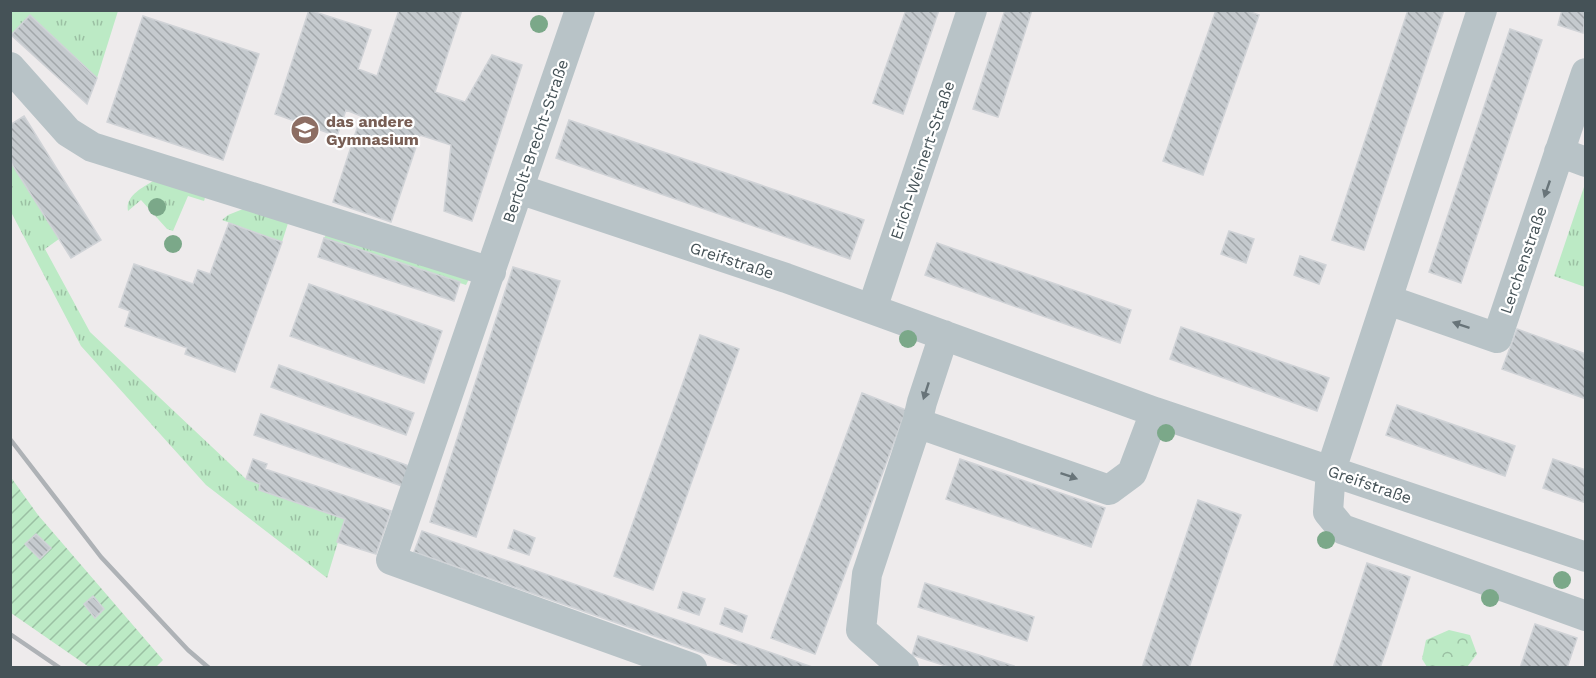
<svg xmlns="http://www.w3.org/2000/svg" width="1596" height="678" viewBox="0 0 1596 678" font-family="'Work Sans',sans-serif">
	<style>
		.grass { fill: url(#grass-tufts) }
		.forest { fill: url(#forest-crowns) }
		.garden { fill: url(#garden-furrows) }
		.building { fill: url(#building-back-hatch); stroke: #d0d3d7; stroke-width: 1.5 }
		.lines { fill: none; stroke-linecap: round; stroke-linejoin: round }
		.minor { stroke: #b8c3c7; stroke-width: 30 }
		.rail { stroke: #aeb2b6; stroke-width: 4.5 }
		.tree { fill: #7ba889 }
		.oneway { fill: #687479 }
		.labels { text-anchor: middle; stroke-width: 4.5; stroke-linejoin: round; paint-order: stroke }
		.education-label { font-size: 16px; font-weight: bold; fill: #785e54; stroke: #fff; text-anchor: start }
		.street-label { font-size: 16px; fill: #455257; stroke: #fff }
	</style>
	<defs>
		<pattern id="grass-tufts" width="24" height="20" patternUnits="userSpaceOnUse" patternTransform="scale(1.5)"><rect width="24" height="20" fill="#bceac5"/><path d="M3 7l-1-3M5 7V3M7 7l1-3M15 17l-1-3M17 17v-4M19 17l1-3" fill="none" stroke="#9bc0a3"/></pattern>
		<pattern id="forest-crowns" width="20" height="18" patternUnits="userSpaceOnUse" patternTransform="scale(1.5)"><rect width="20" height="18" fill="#bceac5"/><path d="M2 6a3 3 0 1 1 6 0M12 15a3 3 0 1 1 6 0" fill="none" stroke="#9bc0a3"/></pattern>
		<pattern id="garden-furrows" width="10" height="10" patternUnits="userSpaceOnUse" patternTransform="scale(1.5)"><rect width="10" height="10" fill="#bceac5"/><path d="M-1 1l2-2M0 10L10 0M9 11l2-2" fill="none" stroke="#9bc0a3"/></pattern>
		<pattern id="building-back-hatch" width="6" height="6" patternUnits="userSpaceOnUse" patternTransform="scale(1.5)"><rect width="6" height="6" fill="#c5cace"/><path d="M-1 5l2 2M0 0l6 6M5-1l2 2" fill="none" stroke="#a2a7aa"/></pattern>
	</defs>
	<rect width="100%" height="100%" fill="#eeebec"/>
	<!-- grass -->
	<path class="grass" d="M11,11h107l-21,67 -67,-62 -19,19z
		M10,161l49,78 -14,10 45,83 156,147 14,5 -1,6 86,29 -18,59 -121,-93 -125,-139 -70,-134z
		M153,181l53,13 -2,7 -16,-5 -15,35 -6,-2 -26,-29 -13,11c-3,-15 14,-23 25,-30z
		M1585,184v103l-31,-11z
		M243,209l47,8 -8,25 -60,-22 6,-5z
		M326,235l144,42 -4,8 -142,-47z"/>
	<!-- forest -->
	<path class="forest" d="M1449,630l21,5 7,19 -10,13h-40l-5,-8 4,-19z"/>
	<!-- garden -->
	<path class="garden" d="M10,476l28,39 125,145 -7,7h-67l-78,-54z"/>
	<!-- building -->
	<path class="building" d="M309,10l62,20 -13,39 19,7 22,-66h63l-27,82 30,10 27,-47 30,10 -50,156 -28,-10 7,-66 -31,-10 -29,87 -58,-20 28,-86 -15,-6 -9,26 -62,-22z
		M906,10h33l-36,104 -30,-11z
		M1005,10h27l-34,107 -25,-8z
		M1216,10h29l14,5 -56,160 -40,-14z
		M1408,10h36l-80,240 -32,-10z
		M1562,10h24l-3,23 -25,-8z
		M30,15l67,63 -10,26 -76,-69z
		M143,16l116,38 -36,106 -116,-38z
		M1510,29l32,11 -81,243 -32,-11z
		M24,116l77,124 -30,18 -61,-97v-36z
		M569,120l295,100 -14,39 -294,-101z
		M229,223l53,19 -47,130 -50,-18 2,-6 -62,-22 5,-15 -11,-4 15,-43 59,20 5,-14 12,4z
		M1229,231l25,8 -8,24 -25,-9z
		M324,238l136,44 -6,19 -136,-44z
		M937,243l194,67 -11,33 -195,-68z
		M1300,256l26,9 -7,19 -25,-9z
		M513,267l47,14 -84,256 -46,-15z
		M309,284l133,47 -18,52 -134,-47z
		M1181,327l148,51 -12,33 -147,-52z
		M1517,329l69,25v45l-84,-30z
		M700,335l39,14 -86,241 -39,-14z
		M279,365l135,48 -8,22 -135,-48z
		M862,393l44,17 -91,244 -44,-16z
		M1397,405l118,41 -10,30 -119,-41z
		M261,414l148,52 -7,20 -148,-51z
		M253,459l14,5 -2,5 126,42 -15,43 -39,-12 8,-23 -86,-29 1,-6 -14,-5z
		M960,459l145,49 -14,39 -145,-48z
		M1553,459l33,11v33l-43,-15z
		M1198,500l43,15 -11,31 -41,122h-47z
		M514,530l21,8 -6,17 -21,-7z
		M422,531l393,137h-69l-332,-116z
		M36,534l15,14 -11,11 -15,-15z
		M1367,563l43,14 -23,71 -7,20h-47z
		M925,583l109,34 -7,24 -109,-34z
		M683,592l22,7 -6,16 -21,-7z
		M93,596l11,13 -9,9 -11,-14z
		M725,608l22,8 -5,16 -22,-8z
		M1535,624l42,14 -10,30h-47z
		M918,636l96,30 -1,2h-61l-40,-13z"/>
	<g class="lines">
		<!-- minor -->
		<path class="minor" d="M580,10l-189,550 301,108
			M1482,10l-151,460 -3,42 14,17 244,87
			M10,67l58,65 24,15 399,125
			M1559,152l27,10
			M519,189l267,89 369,134 431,145
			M1388,300l109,38 89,-265
			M872,309l100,-299
			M944,335l-22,67 -5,21 192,67 23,-17 23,-61
			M904,668l-43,-38 6,-56 50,-151"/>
		<!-- rail -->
		<path class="rail" d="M10,439l91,118 87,93 21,18
			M10,634l50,34"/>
	</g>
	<!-- trees -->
	<g class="tree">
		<circle cx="539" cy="24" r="9"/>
		<circle cx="157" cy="207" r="9"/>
		<circle cx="173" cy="244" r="9"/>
		<circle cx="908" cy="339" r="9"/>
		<circle cx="1166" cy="433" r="9"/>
		<circle cx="1326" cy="540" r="9"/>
		<circle cx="1562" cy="580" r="9"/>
		<circle cx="1490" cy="598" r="9"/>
	</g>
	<!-- one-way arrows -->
	<defs><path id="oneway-solid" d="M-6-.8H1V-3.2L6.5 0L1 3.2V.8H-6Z" transform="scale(1.5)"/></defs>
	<g class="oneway">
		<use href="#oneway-solid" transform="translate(1547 189) rotate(109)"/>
		<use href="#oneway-solid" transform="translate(1461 325) rotate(-161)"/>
		<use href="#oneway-solid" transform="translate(926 391) rotate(108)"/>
		<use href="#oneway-solid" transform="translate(1069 476) rotate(19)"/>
	</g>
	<!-- icons -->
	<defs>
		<g id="school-disc" transform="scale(1.5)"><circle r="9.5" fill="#8d6e63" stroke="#fff"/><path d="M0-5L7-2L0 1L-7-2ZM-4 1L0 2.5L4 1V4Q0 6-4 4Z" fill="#fff"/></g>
	</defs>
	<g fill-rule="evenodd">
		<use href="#school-disc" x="305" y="130"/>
	</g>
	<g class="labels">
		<!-- education labels -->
		<g class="education-label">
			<text x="326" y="127">das andere<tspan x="326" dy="18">Gymnasium</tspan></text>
		</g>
		<!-- street labels -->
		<g class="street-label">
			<text transform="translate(535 141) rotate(-71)" y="6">Bertolt-Brecht-Straße</text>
			<text transform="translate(922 160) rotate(-71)" y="6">Erich-Weinert-Straße</text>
			<text transform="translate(732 260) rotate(18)" y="6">Greifstraße</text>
			<text transform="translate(1523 260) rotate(-71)" y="6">Lerchenstraße</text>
			<text transform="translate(1370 484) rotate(19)" y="6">Greifstraße</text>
		</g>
	</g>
	<!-- border -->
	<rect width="1596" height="678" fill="none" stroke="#455257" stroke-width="24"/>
</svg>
